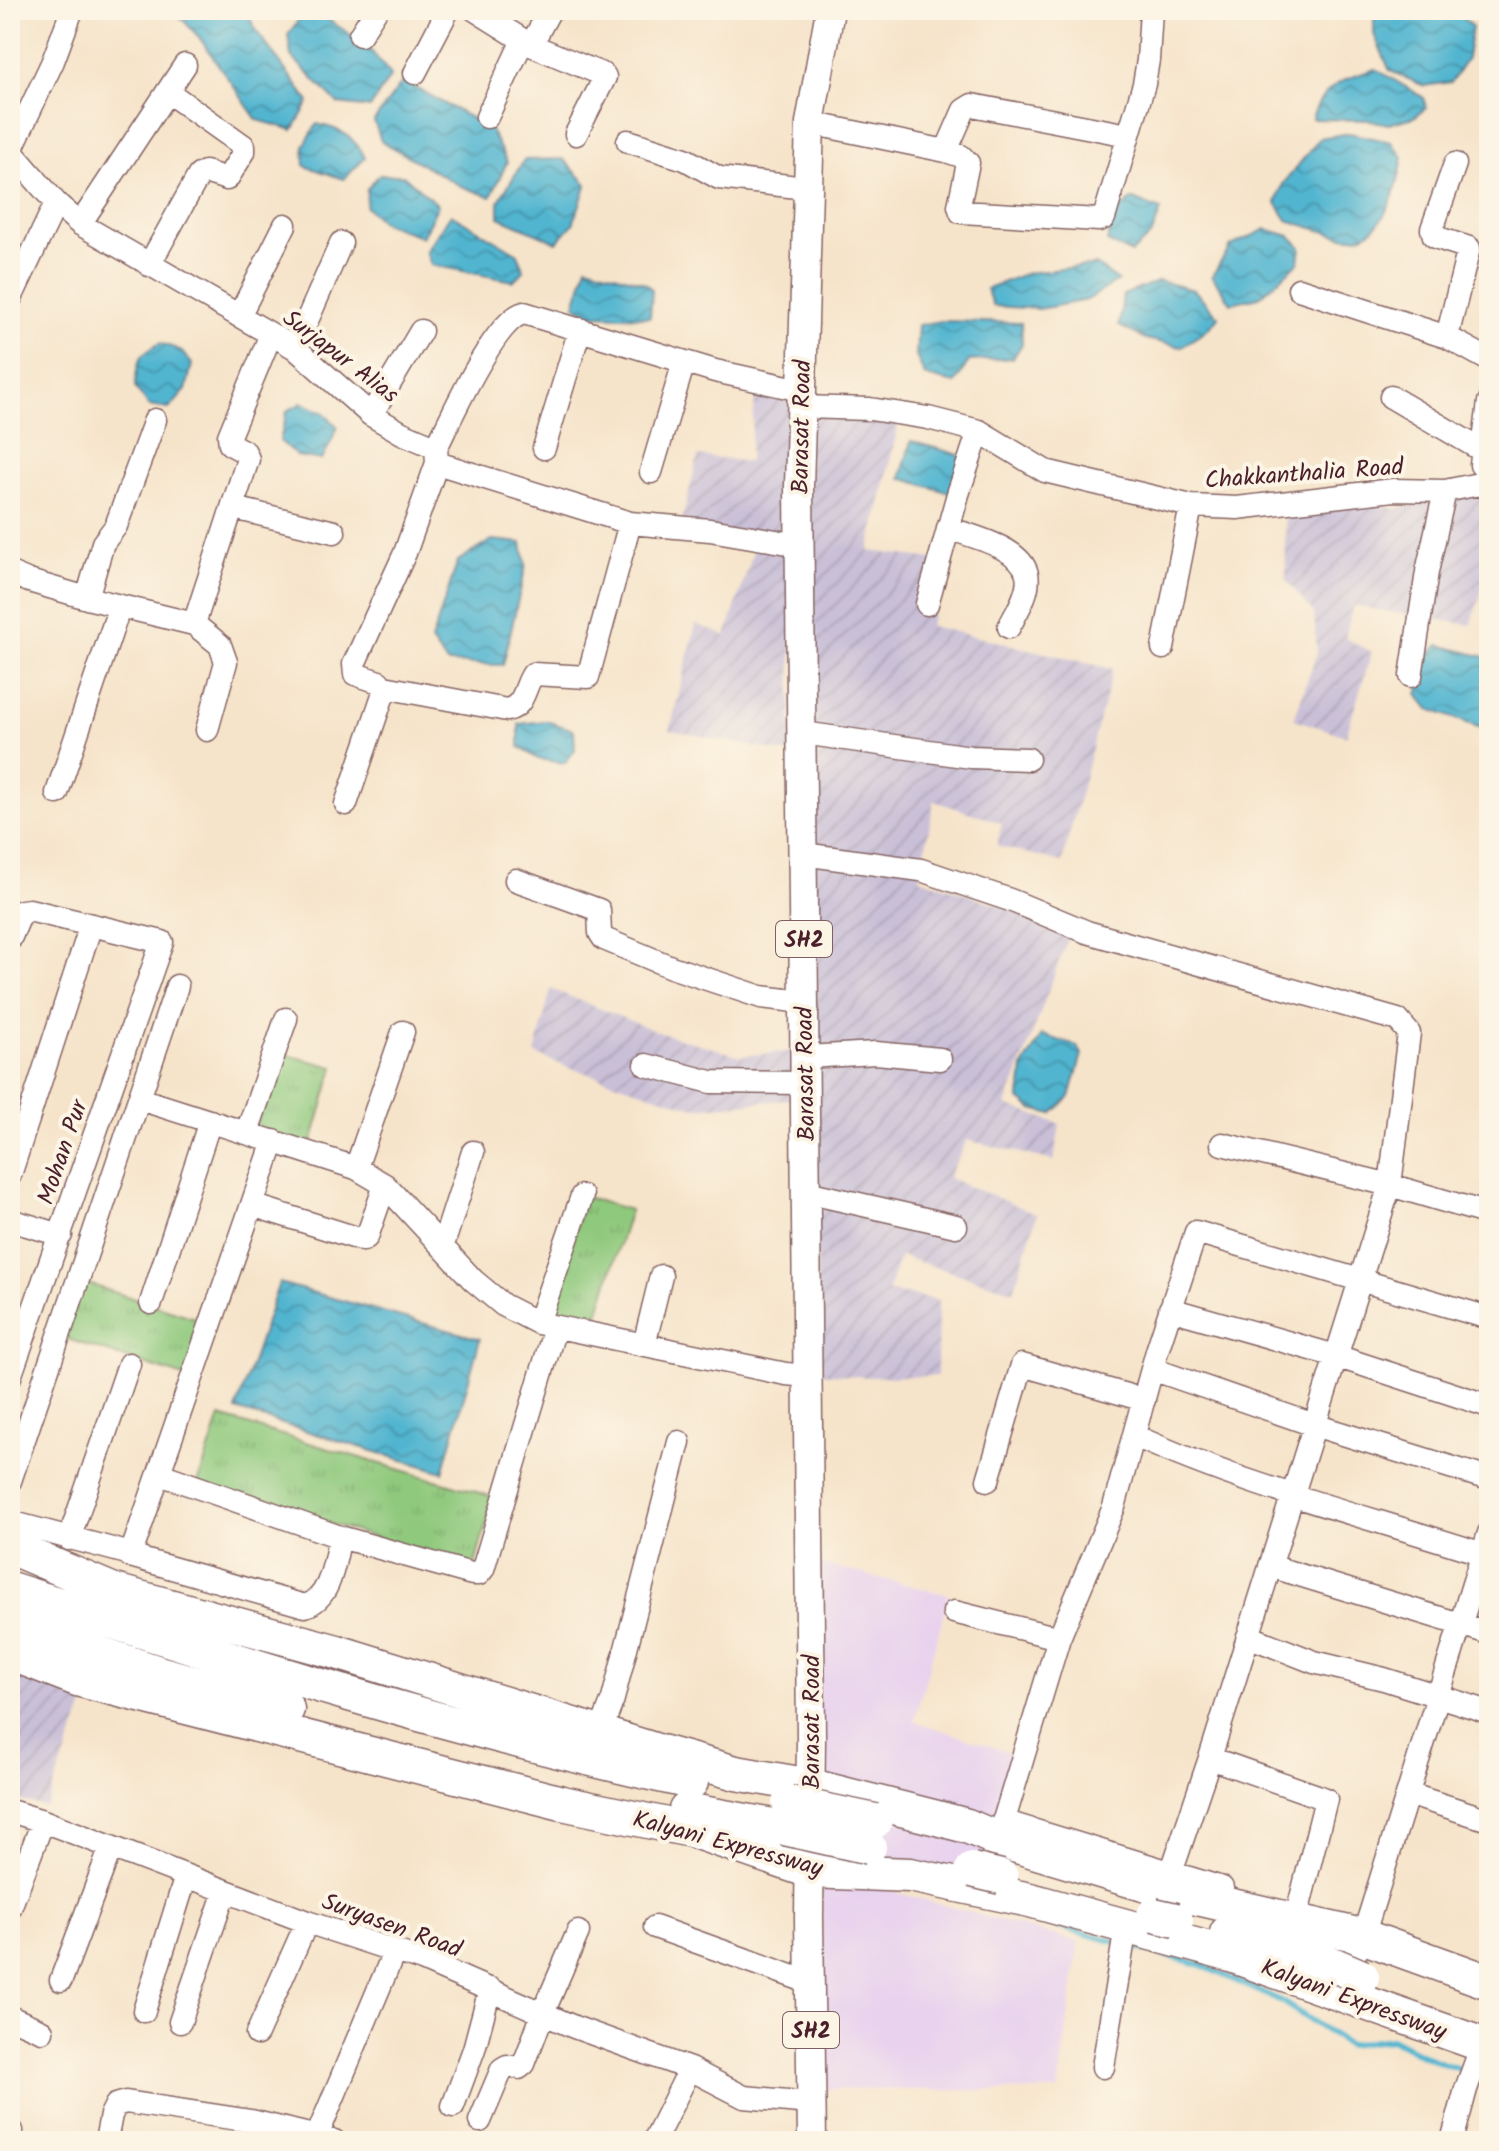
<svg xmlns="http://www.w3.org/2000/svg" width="1499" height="2151" viewBox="0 0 1499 2151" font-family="Kalam,sans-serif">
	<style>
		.built { fill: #e8d2ee }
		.industrial { fill: url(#industrial-furrows) }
		.grass { fill: url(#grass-tufts); stroke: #6c7454; stroke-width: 2 }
		.water { fill: url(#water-waves); stroke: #4e6a7e; stroke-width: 2 }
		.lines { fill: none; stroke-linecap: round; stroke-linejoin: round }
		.stream { stroke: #51b5d0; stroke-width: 6 }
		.minor-casing { stroke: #866463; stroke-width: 25 }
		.major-casing { stroke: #866463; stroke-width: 31 }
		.highway-casing { stroke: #866463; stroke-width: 37 }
		.minor { stroke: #fff; stroke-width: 22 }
		.major { stroke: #fff; stroke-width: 28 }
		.highway { stroke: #fff; stroke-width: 34 }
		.highway-bridge-casing { stroke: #866463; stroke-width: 37; stroke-linecap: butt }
		.highway-bridge { stroke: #fff; stroke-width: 34 }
		.labels { text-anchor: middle; stroke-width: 8; stroke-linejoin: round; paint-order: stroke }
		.shield { fill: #fcf5e5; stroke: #7f5f63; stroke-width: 2 }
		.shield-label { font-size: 22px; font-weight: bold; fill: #4a1f2b }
		.street-label { font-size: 24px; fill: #4a1f2b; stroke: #fcf5e5 }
	</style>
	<defs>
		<pattern id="industrial-furrows" width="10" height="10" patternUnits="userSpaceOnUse" patternTransform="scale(2)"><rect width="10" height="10" fill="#c9bfd7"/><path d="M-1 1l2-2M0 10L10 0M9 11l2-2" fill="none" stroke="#aea4b9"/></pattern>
		<pattern id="grass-tufts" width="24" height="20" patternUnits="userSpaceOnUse" patternTransform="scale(2)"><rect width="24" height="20" fill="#8fc97d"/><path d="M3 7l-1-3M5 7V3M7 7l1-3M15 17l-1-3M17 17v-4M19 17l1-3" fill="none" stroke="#7dac6c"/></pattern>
		<pattern id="water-waves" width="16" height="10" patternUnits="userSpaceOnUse" patternTransform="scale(2)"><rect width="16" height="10" fill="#51b5d0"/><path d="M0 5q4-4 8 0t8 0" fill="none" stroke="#4593a9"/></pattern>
	</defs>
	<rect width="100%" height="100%" fill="#fcf5e5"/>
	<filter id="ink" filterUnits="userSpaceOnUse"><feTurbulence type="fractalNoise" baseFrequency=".0125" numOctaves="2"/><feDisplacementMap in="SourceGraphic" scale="16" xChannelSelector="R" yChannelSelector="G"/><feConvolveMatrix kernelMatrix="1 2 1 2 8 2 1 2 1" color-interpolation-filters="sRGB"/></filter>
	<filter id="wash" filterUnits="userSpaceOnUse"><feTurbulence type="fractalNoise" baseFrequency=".006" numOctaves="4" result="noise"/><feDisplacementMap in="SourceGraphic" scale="32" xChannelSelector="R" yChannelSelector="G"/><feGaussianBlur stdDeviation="1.8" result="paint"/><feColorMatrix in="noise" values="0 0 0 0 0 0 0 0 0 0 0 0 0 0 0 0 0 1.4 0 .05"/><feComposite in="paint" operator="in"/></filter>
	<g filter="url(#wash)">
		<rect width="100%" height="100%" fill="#f6e4ca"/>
		<!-- built -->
		<path class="built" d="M818,1563l131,32 -35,126 104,34 -39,127 -159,-44z
			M821,1872l258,70 -21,149 -233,-2z"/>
		<!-- industrial -->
		<path class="industrial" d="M755,397l38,4 -2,353 -121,-24 26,-106 30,12 30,-93 -76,-15 18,-72 51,6z
			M809,414l91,4 -31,133 73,9 -12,66 183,43 -51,193 -65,-16 5,-23 -68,-22 -14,77 151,52 -65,175 54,19 -6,37 -87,-21 -19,38 89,36 -23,77 -114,-35 -12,35 50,9 -1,76 -67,1 -52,-4z
			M1471,489l18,10v68l-18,58 -118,-19 -8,32 27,14 -26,84 -52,-17 23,-66 -3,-40 -28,-33 -1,-68 84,-10 27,7z
			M551,989l107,43 82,24 54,-5v48l-99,9 -125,-40 -35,-14z
			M10,1602l102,30 -66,175 -36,-9z"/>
		<!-- grass -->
		<path class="grass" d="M276,1052l58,15 -23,79 -56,-19z
			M585,1197l45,13 -37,120 -46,-8z
			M79,1281l125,40 -20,56 -123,-40z
			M220,1417l274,80 -20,71 -276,-85z"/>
		<!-- water -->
		<path class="water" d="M174,10h71l13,23 51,69 -16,28 -36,-10 -58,-83z
			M1374,10l83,2 15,15 -5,31 -16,24 -27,4 -34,-15 -16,-37z
			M316,11l51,35 24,29 -21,33 -32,-4 -47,-48 -3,-21 11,-16z
			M1376,69l48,29 2,10 -12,9 -25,7 -21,-4 -56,-1c9,-33 34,-41 64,-50z
			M403,81l86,47 18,34 -16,35 -30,-11 -80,-45 -7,-20z
			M317,124c24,5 37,12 48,34l-21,21 -39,-13 -1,-20z
			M1349,133l42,9 12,15c-4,25 -17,78 -49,80 -14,1 -52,-13 -67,-17l-11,-17 7,-19 37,-46z
			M563,159l24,25 -14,40 -16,18 -58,-25v-16l25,-41z
			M379,175h24l35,30 -16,32 -40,-15 -16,-15 1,-18z
			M1133,199l28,11 -9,24 -20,19 -25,-11 7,-28z
			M451,214l67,40 6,17 -11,10 -82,-16 -5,-14z
			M1266,229l24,7 11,11 -2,15 -40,35 -28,6 -19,-27 19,-30z
			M1096,265l22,16 -31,19 -48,9 -46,-3 -7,-17 41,-16z
			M587,266l58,17 7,7 -2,27 -57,-2 -18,-10z
			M1159,281l35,9 25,27 -12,13 -26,17 -35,-8 -27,-13 4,-31z
			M941,321l80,2 1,21 -9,14 -44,3 -14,22 -30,-7 -9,-20 2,-31z
			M160,343l20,7 12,14 -6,26 -17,19 -20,-3 -14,-19c3,-27 1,-30 25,-44z
			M302,403l21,9 15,15 -16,33 -25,-4 -17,-15 7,-30z
			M911,441l52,15 -13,37 -49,-15z
			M492,540l30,3 4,22 -23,100 -56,-2 -16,-22 27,-80z
			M1439,645l50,13v73l-60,-22 -11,-14 12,-42z
			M546,721l28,9 1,20 -10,13 -27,-4 -19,-12v-23z
			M1042,1035l35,11 5,8 -12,43 -18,17 -20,-5 -12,-10 3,-32z
			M279,1283l201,56 -37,133 -207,-62z"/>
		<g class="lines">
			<!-- stream -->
			<path class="stream" d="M1000,1911l199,53 82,37 67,44 43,-6 35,18 63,23"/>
		</g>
	</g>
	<g filter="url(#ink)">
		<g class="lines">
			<!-- minor casing -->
			<g class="minor-casing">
				<path id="minor" d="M475,10l56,35 73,30 1,2 -29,57
					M360,35l16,-25
					M531,45l19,-35
					M415,73l33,-63
					M487,117l36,-77
					M810,123l136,28 18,-41 8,-5 156,30
					M628,141l57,18 34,19 87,10
					M10,150l46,53 24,21 215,124 76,67 31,18 31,13 5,-2c14,-28 57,-125 86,-131l191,58 86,19
					M11,150l42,-89 19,-51
					M946,151l15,5 7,7 -9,43 2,6 138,8 5,-2 40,-134 4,-24 3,-50
					M80,224l105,-159
					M149,265l50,-90 6,-3 22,7 17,-27v-6l-76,-54
					M1299,289l148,48 42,23
					M10,300l46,-97
					M239,316l46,-91
					M1447,337l22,-89 -31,-10 -4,-2 -2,-7 23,-65
					M295,348l46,-105
					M1391,397l92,54
					M802,407l68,2 58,9 51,13 66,40 146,35 46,2 156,-18 52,1 34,-7 10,6
					M371,415l50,-84
					M544,448l36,-119
					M437,463l193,60 80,7 90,15
					M1481,465l8,-63
					M651,472l33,-110
					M234,508l100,24
					M948,528c22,8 73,19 79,46 4,17 -11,39 -18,53
					M10,573l19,8 58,17 107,26 26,21 6,17 -19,68
					M87,598l16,-55 13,-17 39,-106
					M927,604l31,-110 21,-63
					M194,624l54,-165 -3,-7 -15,-8 -1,-8 42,-102
					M1163,648l28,-142
					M1411,676l16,-104 18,-81
					M384,687l123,23c18,-4 17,-23 26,-36l55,3 42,-154
					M803,733l168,24 57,2
					M57,793l63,-187
					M346,804l38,-112 -5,-10 -24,-8 -1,-10 51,-111 32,-90 -1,-17
					M803,854l118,16 89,30 77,32 311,88 11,13 -19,152 -180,573 -39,115 -5,28
					M516,880l83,30 1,23 4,6 67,28 90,30 43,5
					M10,939l12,-28 7,-1 133,32 -152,435
					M806,1057l70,-4 64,6
					M646,1065l65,17 94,1
					M140,1099l216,69 29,17 88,95 30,25 35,18 248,51 22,2
					M247,1132l39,-113
					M1222,1144l168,41 99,29
					M356,1168l47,-136
					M10,1175l81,-250
					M806,1192l150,34
					M252,1205l111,35 4,-3 18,-52
					M10,1220l51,15
					M443,1245l30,-93
					M151,1303l59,-182
					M1170,1309l166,47 153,50
					M538,1323l44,-127
					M644,1345l17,-69
					M1152,1369l162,56 175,54
					M1135,1436c114,52 235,81 354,120
					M160,1474l180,63 132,37h7l4,-5 72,-241
					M988,1480l34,-115 122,35
					M10,1481l167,-495
					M10,1522l121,32 143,-413
					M69,1539l60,-175
					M130,1556l175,50c27,-8 29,-46 35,-69
					M1270,1566l219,67
					M954,1612l105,26
					M1248,1636l66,26 70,17 105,33
					M600,1733l13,-34 66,-257
					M1210,1758l116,41 -28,111
					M1408,1794l81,26
					M10,1811l33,10
					M1003,1821l219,67
					M984,1886l75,-248 55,-131 43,-156 39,-119 293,86
					M10,1908l33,-87 264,101 115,38 152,67 116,42 54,28 66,6
					M655,1927l156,56
					M61,1980l50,-133
					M1344,1981l21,-51 124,-397
					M144,2011l42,-135
					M10,2017l32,14
					M180,2022l45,-131
					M257,2034l50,-112
					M1103,2067l23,-140
					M453,2106l21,-57 16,-60
					M480,2121l22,-52 5,-3 12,2 5,-4 19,-51 35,-81
					M10,2130l2,1
					M106,2141l5,-26 5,-10 10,-3 125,19 83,20
					M315,2141l80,-191
					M654,2141l36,-72
					M1452,2141l14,-52 16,-44"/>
			</g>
			<!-- major casing -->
			<g class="major-casing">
				<path id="major" d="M812,2141l-3,-222 2,-182 -12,-1250 11,-364 20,-113"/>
			</g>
			<!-- highway casing -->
			<g class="highway-casing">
				<path id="highway" d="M10,1547l104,44 223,61 317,98 82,23 75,13 126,32 30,8 40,17 160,48 195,45 127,46
					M10,1589c224,72 450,143 681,193
					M10,1624l149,49 128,36
					M10,1653l67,26 485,124 129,27 119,41 100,4 120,25 201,55 258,92
					M686,1810l98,18
					M1227,1933l66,16 41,16"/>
			</g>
			<!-- minor -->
			<use href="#minor" class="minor"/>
			<!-- major -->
			<use href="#major" class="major"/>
			<!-- highway -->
			<use href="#highway" class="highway"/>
			<!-- highway-bridge casing -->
			<g class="highway-bridge-casing">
				<path id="highway-bridge" d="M789,1803l86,18
					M784,1828l85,19
					M972,1870l29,7
					M1154,1915l22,5
					M1334,1965l28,12"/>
			</g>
			<!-- highway-bridge -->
			<use href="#highway-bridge" class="highway-bridge"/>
		</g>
	</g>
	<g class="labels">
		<!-- shield labels -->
		<g class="shield">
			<rect x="776" y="921" width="56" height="36" rx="6"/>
			<rect x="783" y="2012" width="56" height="36" rx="6"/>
		</g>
		<g class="shield-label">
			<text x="804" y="947">SH2</text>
			<text x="811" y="2038">SH2</text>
		</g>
		<!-- street labels -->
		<g class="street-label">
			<text transform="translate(341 356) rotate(37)" y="8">Surjapur Alias</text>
			<text transform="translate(801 427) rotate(-89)" y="8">Barasat Road</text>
			<text transform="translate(1304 473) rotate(-4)" y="8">Chakkanthalia Road</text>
			<text transform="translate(805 1074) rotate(-91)" y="8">Barasat Road</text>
			<text transform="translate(62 1152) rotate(-71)" y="8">Mohan Pur</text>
			<text transform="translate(811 1722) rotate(-90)" y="8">Barasat Road</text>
			<text transform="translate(728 1843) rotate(15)" y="8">Kalyani Expressway</text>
			<text transform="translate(392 1925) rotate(20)" y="8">Suryasen Road</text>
			<text transform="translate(1354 1999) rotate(20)" y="8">Kalyani Expressway</text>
		</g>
	</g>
	<!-- margin -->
	<rect width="1499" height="2151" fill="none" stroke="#fcf5e5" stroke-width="40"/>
</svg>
